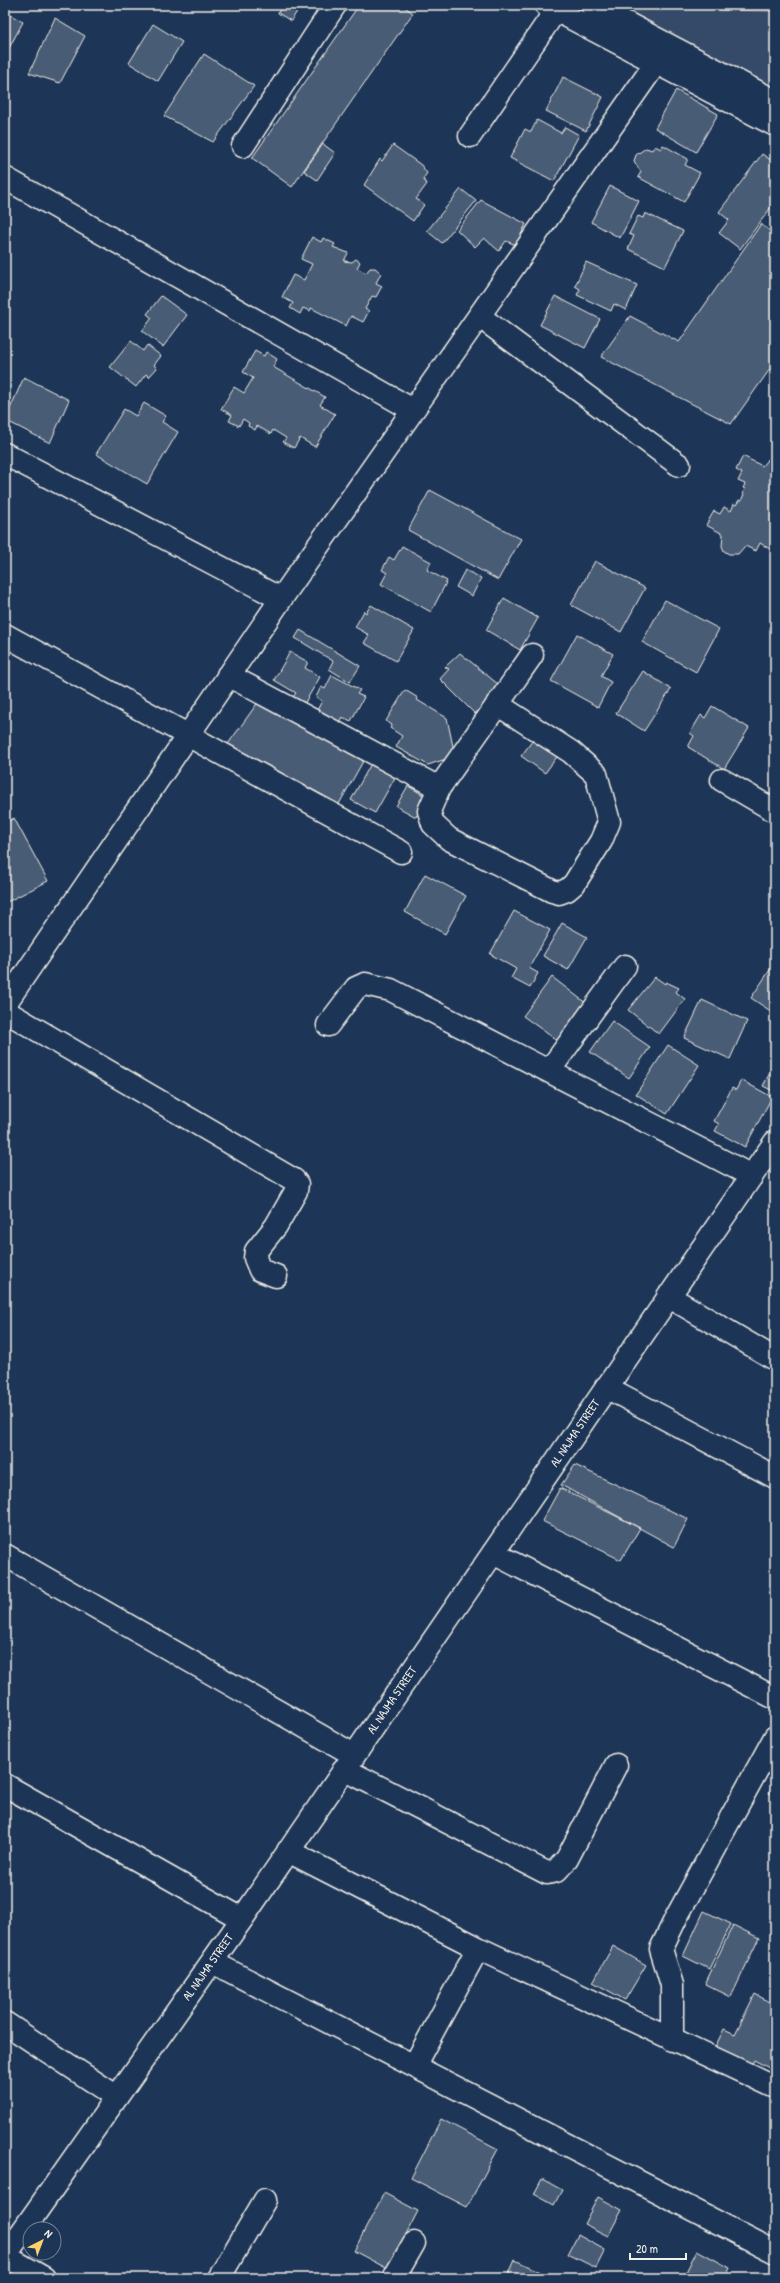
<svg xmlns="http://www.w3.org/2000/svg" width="780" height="2283" viewBox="0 0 780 2283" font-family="'Patrick Hand',sans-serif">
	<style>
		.green { fill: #354a67; stroke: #949ea8 }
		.building { fill: #485b74; stroke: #f4f1e8 }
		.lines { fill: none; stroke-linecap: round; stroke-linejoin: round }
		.minor-casing { stroke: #f4f1e8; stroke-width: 25 }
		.highway-casing { stroke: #f4f1e8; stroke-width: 25 }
		.minor { stroke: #1d3557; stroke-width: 22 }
		.highway { stroke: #1d3557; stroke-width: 22 }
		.labels { text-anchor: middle; stroke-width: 3; stroke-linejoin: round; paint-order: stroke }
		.street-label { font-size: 12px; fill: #f4f1e8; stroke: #1d3557 }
	</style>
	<rect width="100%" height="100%" fill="#1d3557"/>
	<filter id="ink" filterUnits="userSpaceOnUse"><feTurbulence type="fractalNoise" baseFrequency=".025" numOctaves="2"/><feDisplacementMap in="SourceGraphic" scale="8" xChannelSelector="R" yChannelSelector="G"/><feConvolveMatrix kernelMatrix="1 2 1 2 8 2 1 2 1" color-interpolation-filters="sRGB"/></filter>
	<g filter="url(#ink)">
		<!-- green -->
		<path class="green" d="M615,5h89l11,5 60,1v79z"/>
		<!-- building -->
		<path class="building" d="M282,5h19l-10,16 -13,-8z
			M359,5h43l11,8 -121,174 -40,-29z
			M5,12l18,10 -14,26 -4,-3z
			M55,18l30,18 -25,47 -31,-10z
			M153,24l29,18 -24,39 -29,-18z
			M204,54l50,32 -41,56 -49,-26z
			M563,77l40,20 -17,34 -40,-20z
			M676,90l42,24 -22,38 -41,-24z
			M537,120l24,13 4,-6 14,8 -25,46 -44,-23 15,-29 6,3z
			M323,144l12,9 -18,27 -13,-9z
			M393,145l28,20 6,8 -4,6 4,5 -11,15 8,6 -11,16 -49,-36 16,-26 2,2z
			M663,145l25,14 -3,6 15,8 -16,29 -46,-25 3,-5 -7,-11 2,-6 10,-7 6,2 3,-4 6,3z
			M762,154l13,9v39l-35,47 -21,-16 10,-13 -10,-8z
			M610,186l29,15 -19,37 -29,-16z
			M461,189l15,12 -34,42 -15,-12z
			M481,200l45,24 -10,21 -10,-4 -7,10 -15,-13 -9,9 -18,-17z
			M645,213l38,18 -18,36 -37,-18 6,-13 -5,-2 9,-18 5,2z
			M761,224l14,11v127l-44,62 -130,-67 29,-41 49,26z
			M312,237l9,5 2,-4 12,6 -2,3 15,6 -4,8 8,1 4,-3 4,3 -3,6 9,5 4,-5h5l6,5 -5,10 6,3 -6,11 -4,-1 -7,13 4,2 -6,11 -12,-6 -5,10 -35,-18 -1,3 -7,-3 -3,6 -10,-6 3,-5 -11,-6 11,-22 11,5 8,-16 -11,-5z
			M586,262l51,23 -11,25 -12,-6 -3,7 -34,-16 3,-6 -5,-3z
			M161,296l26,19 -24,32 -21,-16 10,-13 -5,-4z
			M555,296l45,23 -15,29 -45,-23z
			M131,341l12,10 4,-6 14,11 -7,9 3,3 -8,9 -3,-3 -10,13 -26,-20z
			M255,351l9,5 2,-4 11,7 -4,8 52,30 -5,8 15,9 -20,33 -15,-9 -6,10 -11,-6 3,-4 -13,-8 -2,4 -14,-8 -2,4 -7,-4 1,-3 -6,-4 -4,7 -10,-5 3,-6 -11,-6 13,-22 10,6 9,-15 -10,-6z
			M24,377l45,23 -19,43 -45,-23z
			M144,403l22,13 -4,6 16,10 -31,52 -51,-30 28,-45 12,7z
			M743,456l19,10 5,-6 8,-3 -2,94 -13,-8 -4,8 -11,-5 -7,8h-9l-5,-3 -2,-5 1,-12 -17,-9 8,-14 6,3 4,-7 7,4 3,-7 2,1 3,-5 2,1 3,-7 -1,-1 2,-4 -2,-1 2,-4 -7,-3 4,-8 -6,-3z
			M430,490l91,49 -23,41 -90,-50z
			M402,546l29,16 -4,8 20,11 -16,31 -50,-28 6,-11 -5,-3 7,-13 5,3z
			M595,561l50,27 -24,44 -50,-27z
			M465,570l16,8 -9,18 -16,-9z
			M504,598l34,20 -18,32 -34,-20z
			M665,600l54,29 -23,43 -54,-30z
			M371,605l43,25 -18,31 -32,-18 5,-8 -14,-8 9,-16 2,2z
			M300,630l60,36 -10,16 -21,-13 4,-8 -38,-23z
			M577,634l36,20 -12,22 10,6 -13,25 -47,-26z
			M290,652l18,10 -3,6 15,9 -16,27 -11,-7 3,-4 -22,-13z
			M460,653l39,32 -24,29 -35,-35 9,-10 -4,-2z
			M643,671l28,18 -27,42 -28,-18z
			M332,675l28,15 -3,4 7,3 -13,24 -9,-4 -4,7 -22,-12 6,-11 -6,-4 5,-10 4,2z
			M405,690l13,8 -1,2 30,18 8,38 -27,9 -32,-18 6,-11 -12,-8 2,-3 -6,-4z
			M261,698l105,58 -27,48 -111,-60z
			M712,706l37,22 -25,41 -36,-22 6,-11 -4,-3 11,-18 4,3z
			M536,736l23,18 -14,19 -24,-17z
			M373,760l24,14 -22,39 -24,-13z
			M408,786l19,11 -11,20 -20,-11z
			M14,818l34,63 -43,22v-80z
			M425,874l41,22 -21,38 -40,-22z
			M514,911l36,19 -21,38 9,5 -8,15 -19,-10 5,-9 -26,-15z
			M562,923l25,14 -19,33 -25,-14z
			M774,964h1v50l-24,-16z
			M552,977l35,27 -28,38 -36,-26z
			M655,977l10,7 1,-2 13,6 -3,4 9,7 -26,35 -31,-24z
			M702,1000l45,21 -17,38 -46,-21z
			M612,1021l38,26 -21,31 -39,-26z
			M668,1045l31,20 -32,49 -31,-20z
			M775,1063v29l-12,-6z
			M741,1080l31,17 -27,50 -30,-16 4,-7 -5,-3 18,-33 4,2z
			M575,1465l113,54 -14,28 -113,-62z
			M560,1488l80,40 -19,32 -79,-39z
			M775,1780v16l-6,-3z
			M704,1911l27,13 -22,45 -26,-13z
			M733,1925l26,13 -28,59 -26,-13z
			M613,1946l33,19 -21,35 -32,-18z
			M755,1994l20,11v52l-6,11 -15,-8 -5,9 -36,-18 11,-22 11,5z
			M441,2119l57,30 -31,58 -56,-29z
			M542,2179l20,11 -8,15 -20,-11z
			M384,2193l34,18 -30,58 -34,-18z
			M598,2197l24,13 -14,26 -24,-12z
			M578,2235l27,15 -9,18 -28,-14z
			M697,2250l33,18 -5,10h-42z
			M515,2260l34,16v2h-42z
			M336,2273l11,5h-14z
			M352,2273l10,5h-13z"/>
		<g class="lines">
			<!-- minor casing -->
			<g class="minor-casing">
				<path id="minor" d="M546,5l229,120
					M470,136l86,-126
					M243,146l92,-141
					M5,178l408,232
					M479,316l200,149
					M5,454l276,145
					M5,635l396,217
					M228,675l211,113
					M497,704l74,48 25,22 13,48 -8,19 -27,43 -7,6 -8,3 -7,-2 -103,-52 -16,-15 -4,-13 10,-23 93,-133
					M722,780l53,31
					M5,1004l276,-405 375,-536
					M5,1011l289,169 3,4 -1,7 -20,35 -20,25 -1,7 5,12 16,6
					M328,1025l28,-37 9,-4 26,6 361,186
					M549,1071l76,-105
					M668,1296l107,63
					M606,1387l169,90
					M493,1553l282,145
					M5,1555l349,200
					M344,1769l203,104 9,-2 11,-12 49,-94
					M5,1785l237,134
					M288,1851l190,97 297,139
					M212,1962l563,290
					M5,2023l112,74
					M672,2040v-55l-11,-36 16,-33 98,-179
					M414,2066l64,-118
					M5,2256l237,-337 533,-777
					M5,2256l39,22
					M219,2278l46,-78
					M394,2278l20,-35"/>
			</g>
			<!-- highway casing -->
			<g class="highway-casing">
				<path id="highway" d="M592,5l183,96"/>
			</g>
			<!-- minor -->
			<use href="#minor" class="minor"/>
			<!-- highway -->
			<use href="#highway" class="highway"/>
		</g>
	</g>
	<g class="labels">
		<!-- street labels -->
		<g class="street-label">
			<text transform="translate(575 1433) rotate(-56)" y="4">AL NAJMA STREET</text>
			<text transform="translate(392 1700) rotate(-56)" y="4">AL NAJMA STREET</text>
			<text transform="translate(208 1967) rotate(-55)" y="4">AL NAJMA STREET</text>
		</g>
	</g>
	<!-- margin -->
	<rect width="780" height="2283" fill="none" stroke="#1d3557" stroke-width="20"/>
	<rect x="10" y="10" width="760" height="2263" fill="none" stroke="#f4f1e8" stroke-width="1.5" filter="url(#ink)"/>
	<!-- north arrow -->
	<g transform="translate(42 2241) rotate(42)"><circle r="19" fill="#1d3557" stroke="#738091"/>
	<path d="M0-3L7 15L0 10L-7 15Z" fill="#ffd166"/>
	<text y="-6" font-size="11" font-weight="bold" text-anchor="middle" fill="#f4f1e8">N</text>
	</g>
	<!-- scale -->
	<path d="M630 2253v6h56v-6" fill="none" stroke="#f4f1e8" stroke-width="2"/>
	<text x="636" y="2253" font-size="12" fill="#f4f1e8" stroke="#1d3557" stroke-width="3" paint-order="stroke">20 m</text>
</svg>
